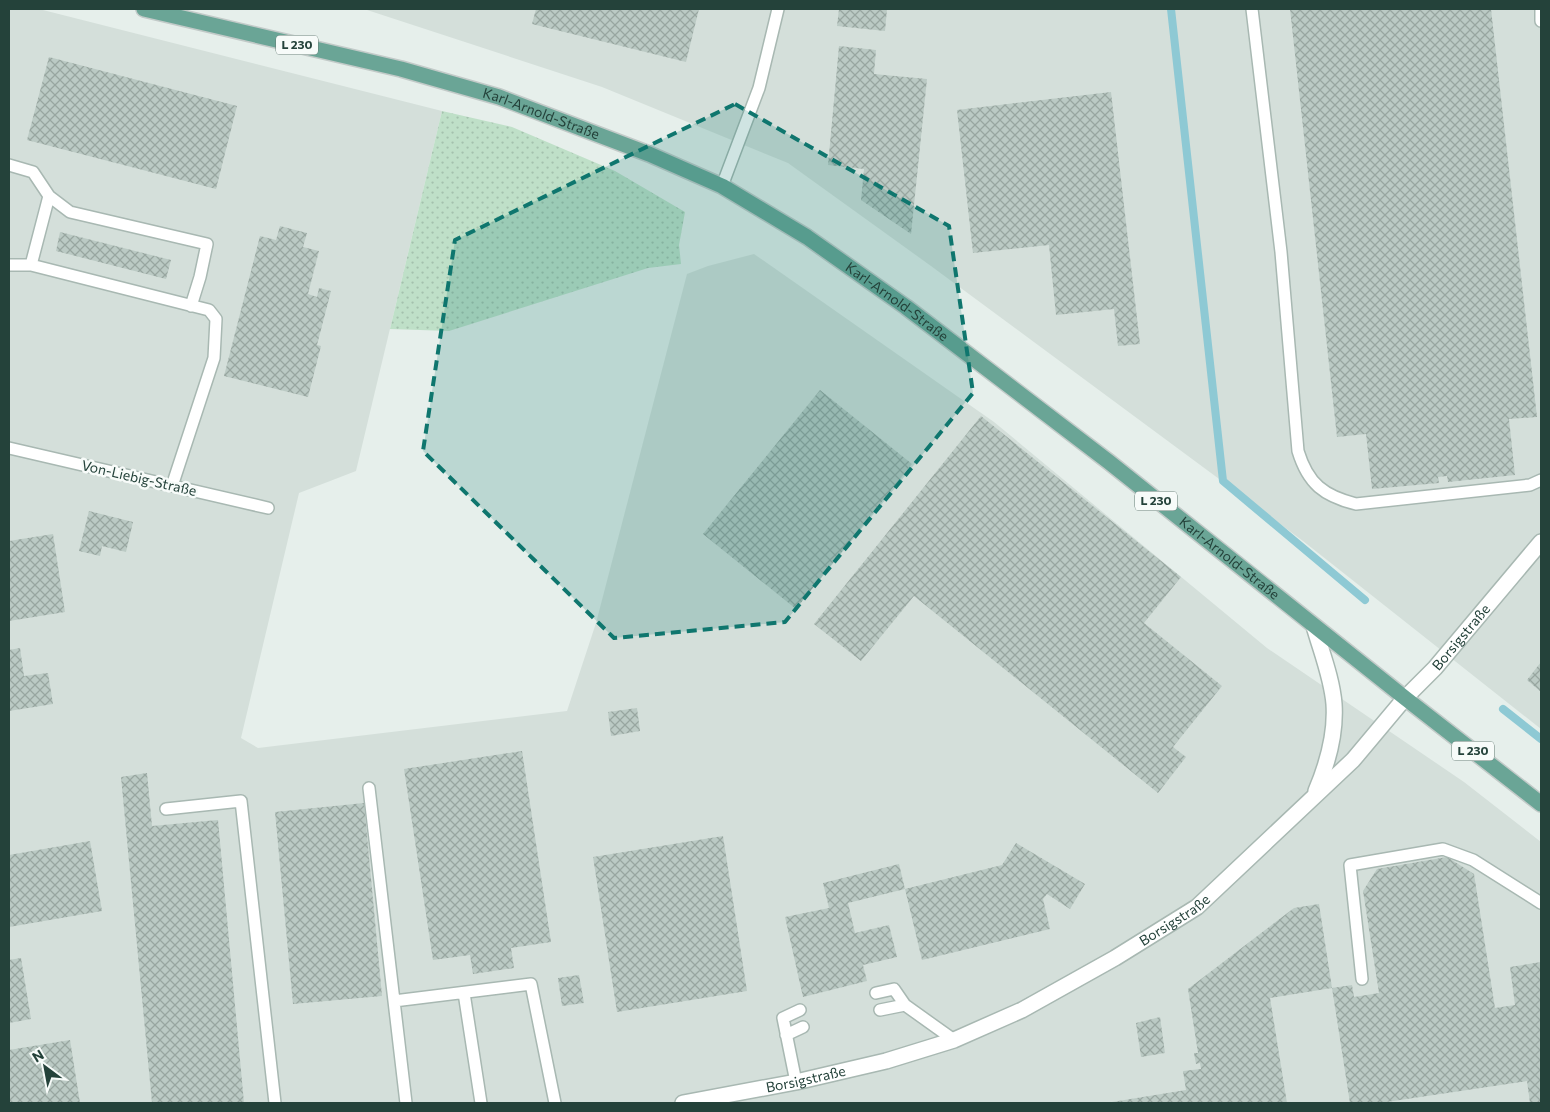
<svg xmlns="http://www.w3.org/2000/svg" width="1550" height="1112" viewBox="0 0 1550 1112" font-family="Commissioner,sans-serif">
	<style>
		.built { fill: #d4dfda }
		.grass { fill: url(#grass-dots) }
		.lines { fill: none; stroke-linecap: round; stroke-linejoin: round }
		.stream { stroke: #8ec9d4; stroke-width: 8 }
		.building { fill: url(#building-cross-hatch) }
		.service-casing { stroke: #a8b8b2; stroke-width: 14 }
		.tertiary-casing { stroke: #a8b8b2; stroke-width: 18 }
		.primary-casing { stroke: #c2cac8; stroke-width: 18 }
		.service { stroke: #fff; stroke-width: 11 }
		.tertiary { stroke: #fff; stroke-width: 15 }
		.primary { stroke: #6aa596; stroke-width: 15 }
		.marked { fill: #0f766e; fill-opacity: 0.2; stroke: #0f766e; stroke-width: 4; stroke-dasharray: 10 6; stroke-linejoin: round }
		.labels { text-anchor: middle; stroke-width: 5; stroke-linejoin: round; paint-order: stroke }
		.shield { fill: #f7fbf9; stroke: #637a73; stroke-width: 1 }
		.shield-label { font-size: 12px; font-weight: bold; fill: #24423a }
		.street-label { font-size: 14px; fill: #24423a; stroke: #f7fbf9 }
	</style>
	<defs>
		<pattern id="grass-dots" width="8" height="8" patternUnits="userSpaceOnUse" patternTransform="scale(1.25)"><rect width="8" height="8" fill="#bfe0c8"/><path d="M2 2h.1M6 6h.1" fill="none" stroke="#a4c1ad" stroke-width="1.8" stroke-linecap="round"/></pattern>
		<pattern id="building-cross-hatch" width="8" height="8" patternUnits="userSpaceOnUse" patternTransform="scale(1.25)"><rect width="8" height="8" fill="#bbcac4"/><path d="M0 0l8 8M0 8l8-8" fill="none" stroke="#98a6a0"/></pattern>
	</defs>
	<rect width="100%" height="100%" fill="#e6efeb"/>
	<!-- built -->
	<path class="built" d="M9,9h30l403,102 -86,360 -57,22 -58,245 17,10 309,-37 29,-88 91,-349 21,-8 46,-12 240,168 273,226 197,134 77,60v261h-1532z
		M364,9h1177v720l-238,-188 -372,-275 -143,-103 -186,-76z"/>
	<!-- grass -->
	<path class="grass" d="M442,111l70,16 103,44 70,41 -6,33 2,19 -33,4 -199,63 -59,-2z"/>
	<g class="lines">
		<!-- stream -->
		<path class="stream" d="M1171,9l52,472 142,119
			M1503,709l38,30"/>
	</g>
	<!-- building -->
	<path class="building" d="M536,9h163l-13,53 -154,-38z
		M839,9h48l-2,22 -48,-5z
		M1290,9h201l46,408 -28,2 6,56 -67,7 -1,-6 -9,1 1,6 -67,6 -6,-55 -29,3z
		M839,46l37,4 -2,24 53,5 -16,155 -50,-34 3,-31 -36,-4z
		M49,57l188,49 -21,83 -189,-49z
		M1111,92l29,252 -22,2 -4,-37 -58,6 -7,-70 -76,8 -16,-143z
		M280,226l27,7 -4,14 16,4 -11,43 9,3 2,-9 12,3 -14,54 4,1 -13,51 -84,-21 36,-140 16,4z
		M60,232l111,28 -5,19 -110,-28z
		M820,390l92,74 -116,145 -93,-75z
		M981,416l200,161 -37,46 78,63 -49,61 13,10 -28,36 -244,-197 -53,65 -47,-37z
		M89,511l44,11 -7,30 -24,-6 -2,10 -21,-5z
		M53,534l12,78 -56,9v-80z
		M20,648l4,28 24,-3 5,31 -44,7v-61z
		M1541,662v30l-14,-12z
		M637,708l3,23 -29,5 -3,-24z
		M522,751l29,191 -40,6 3,20 -41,6 -3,-19 -37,5 -29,-191z
		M147,773l5,53 66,-6 26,283h-92l-31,-326z
		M364,803l18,193 -89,8 -18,-192z
		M723,836l24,155 -130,21 -24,-155z
		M90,841l12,70 -93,16v-72z
		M1016,843l69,41 -15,25 -23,-15 -4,5 7,30 -128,31 -17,-71 97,-24z
		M1447,857l27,17 21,134 20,-3 -5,-38 31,-5v141h-11l-3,-22 -147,22h-30l-18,-115 20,-3 2,12 25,-4 -16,-102 14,-22z
		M899,864l6,25 -57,14 7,30 34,-8 8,32 -34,8 4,16 -64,16 -18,-80 44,-9 -6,-25z
		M1319,904l13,84 -62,10 17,105h-181l80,-13 -3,-19 18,-2 -1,-6 -4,1 -2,-11h4l-10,-64 106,-81z
		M21,958l10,61 -22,4v-63z
		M579,975l5,28 -22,3 -4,-28z
		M1160,1017l5,36 -24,4 -5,-34z
		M70,1040l10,63h-71v-53z"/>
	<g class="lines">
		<!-- service casing -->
		<g class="service-casing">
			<path id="service" d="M1252,9l29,243 17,199c10,33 26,45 58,53l174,-19 11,-5
				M1541,9v12
				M9,165l24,7 16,24 21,16 137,32 -7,33 -9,29
				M722,186l37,-98 19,-79
				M9,265h22l178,45 7,9 -2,39 -42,128
				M31,265l18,-69
				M9,448l259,60
				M369,788l37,315
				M166,809l75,-8 34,302
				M1362,979l-12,-114 93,-16 30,11 68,43
				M464,993l17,110
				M876,993l18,-4 11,16 49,35
				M394,1001l137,-17 24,119
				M880,1010l25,-5
				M786,1035l17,-8
				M796,1082l-13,-64 17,-8"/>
		</g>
		<!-- tertiary casing -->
		<g class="tertiary-casing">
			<g id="tertiary">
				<path d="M1314,626c7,25 18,52 20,78 2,29 -7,61 -18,87"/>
				<path id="s1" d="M683,1103l113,-21 90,-21 68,-21 68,-30 93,-52 82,-51 156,-147 52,-62 30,-30 106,-126"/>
			</g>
		</g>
		<!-- primary casing -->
		<g class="primary-casing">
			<g id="primary">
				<path id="s2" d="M144,9l257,60 98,28 150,57 73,32 85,51 99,70 203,155 296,236 136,106"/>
			</g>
		</g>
		<!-- service -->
		<use href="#service" class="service"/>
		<!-- tertiary -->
		<use href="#tertiary" class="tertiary"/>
		<!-- primary -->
		<use href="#primary" class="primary"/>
	</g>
	<!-- marked area -->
	<path class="marked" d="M735,104l214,122 24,167 -188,229 -171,16 -191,-187 32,-211z"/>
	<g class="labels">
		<!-- shield labels -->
		<g class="shield">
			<rect x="276" y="35.5" width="42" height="19" rx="4"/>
			<rect x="1135" y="491.5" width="42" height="19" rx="4"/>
			<rect x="1452" y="741.5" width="42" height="19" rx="4"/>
		</g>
		<g class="shield-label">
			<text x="297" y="49">L 230</text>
			<text x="1156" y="505">L 230</text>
			<text x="1473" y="755">L 230</text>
		</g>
		<!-- street labels -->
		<g class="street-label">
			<text dy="5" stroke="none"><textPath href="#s2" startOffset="411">Karl-Arnold-Straße</textPath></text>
			<text dy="5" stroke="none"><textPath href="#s2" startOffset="816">Karl-Arnold-Straße</textPath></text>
			<text transform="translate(139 478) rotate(13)" y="5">Von-Liebig-Straße</text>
			<text dy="5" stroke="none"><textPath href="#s2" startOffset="1236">Karl-Arnold-Straße</textPath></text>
			<text dy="5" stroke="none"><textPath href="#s1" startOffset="934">Borsigstraße</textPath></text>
			<text dy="5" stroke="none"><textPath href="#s1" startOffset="530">Borsigstraße</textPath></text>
			<text dy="5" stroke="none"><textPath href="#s1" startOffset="125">Borsigstraße</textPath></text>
		</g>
	</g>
	<!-- border -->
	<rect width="1550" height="1112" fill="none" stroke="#24423a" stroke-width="20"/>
	<!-- north arrow -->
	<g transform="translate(45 1067) rotate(328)" stroke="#f7fbf9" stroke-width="4" paint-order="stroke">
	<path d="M0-4L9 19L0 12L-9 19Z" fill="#24423a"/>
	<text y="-8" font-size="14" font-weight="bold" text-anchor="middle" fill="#24423a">N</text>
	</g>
</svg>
